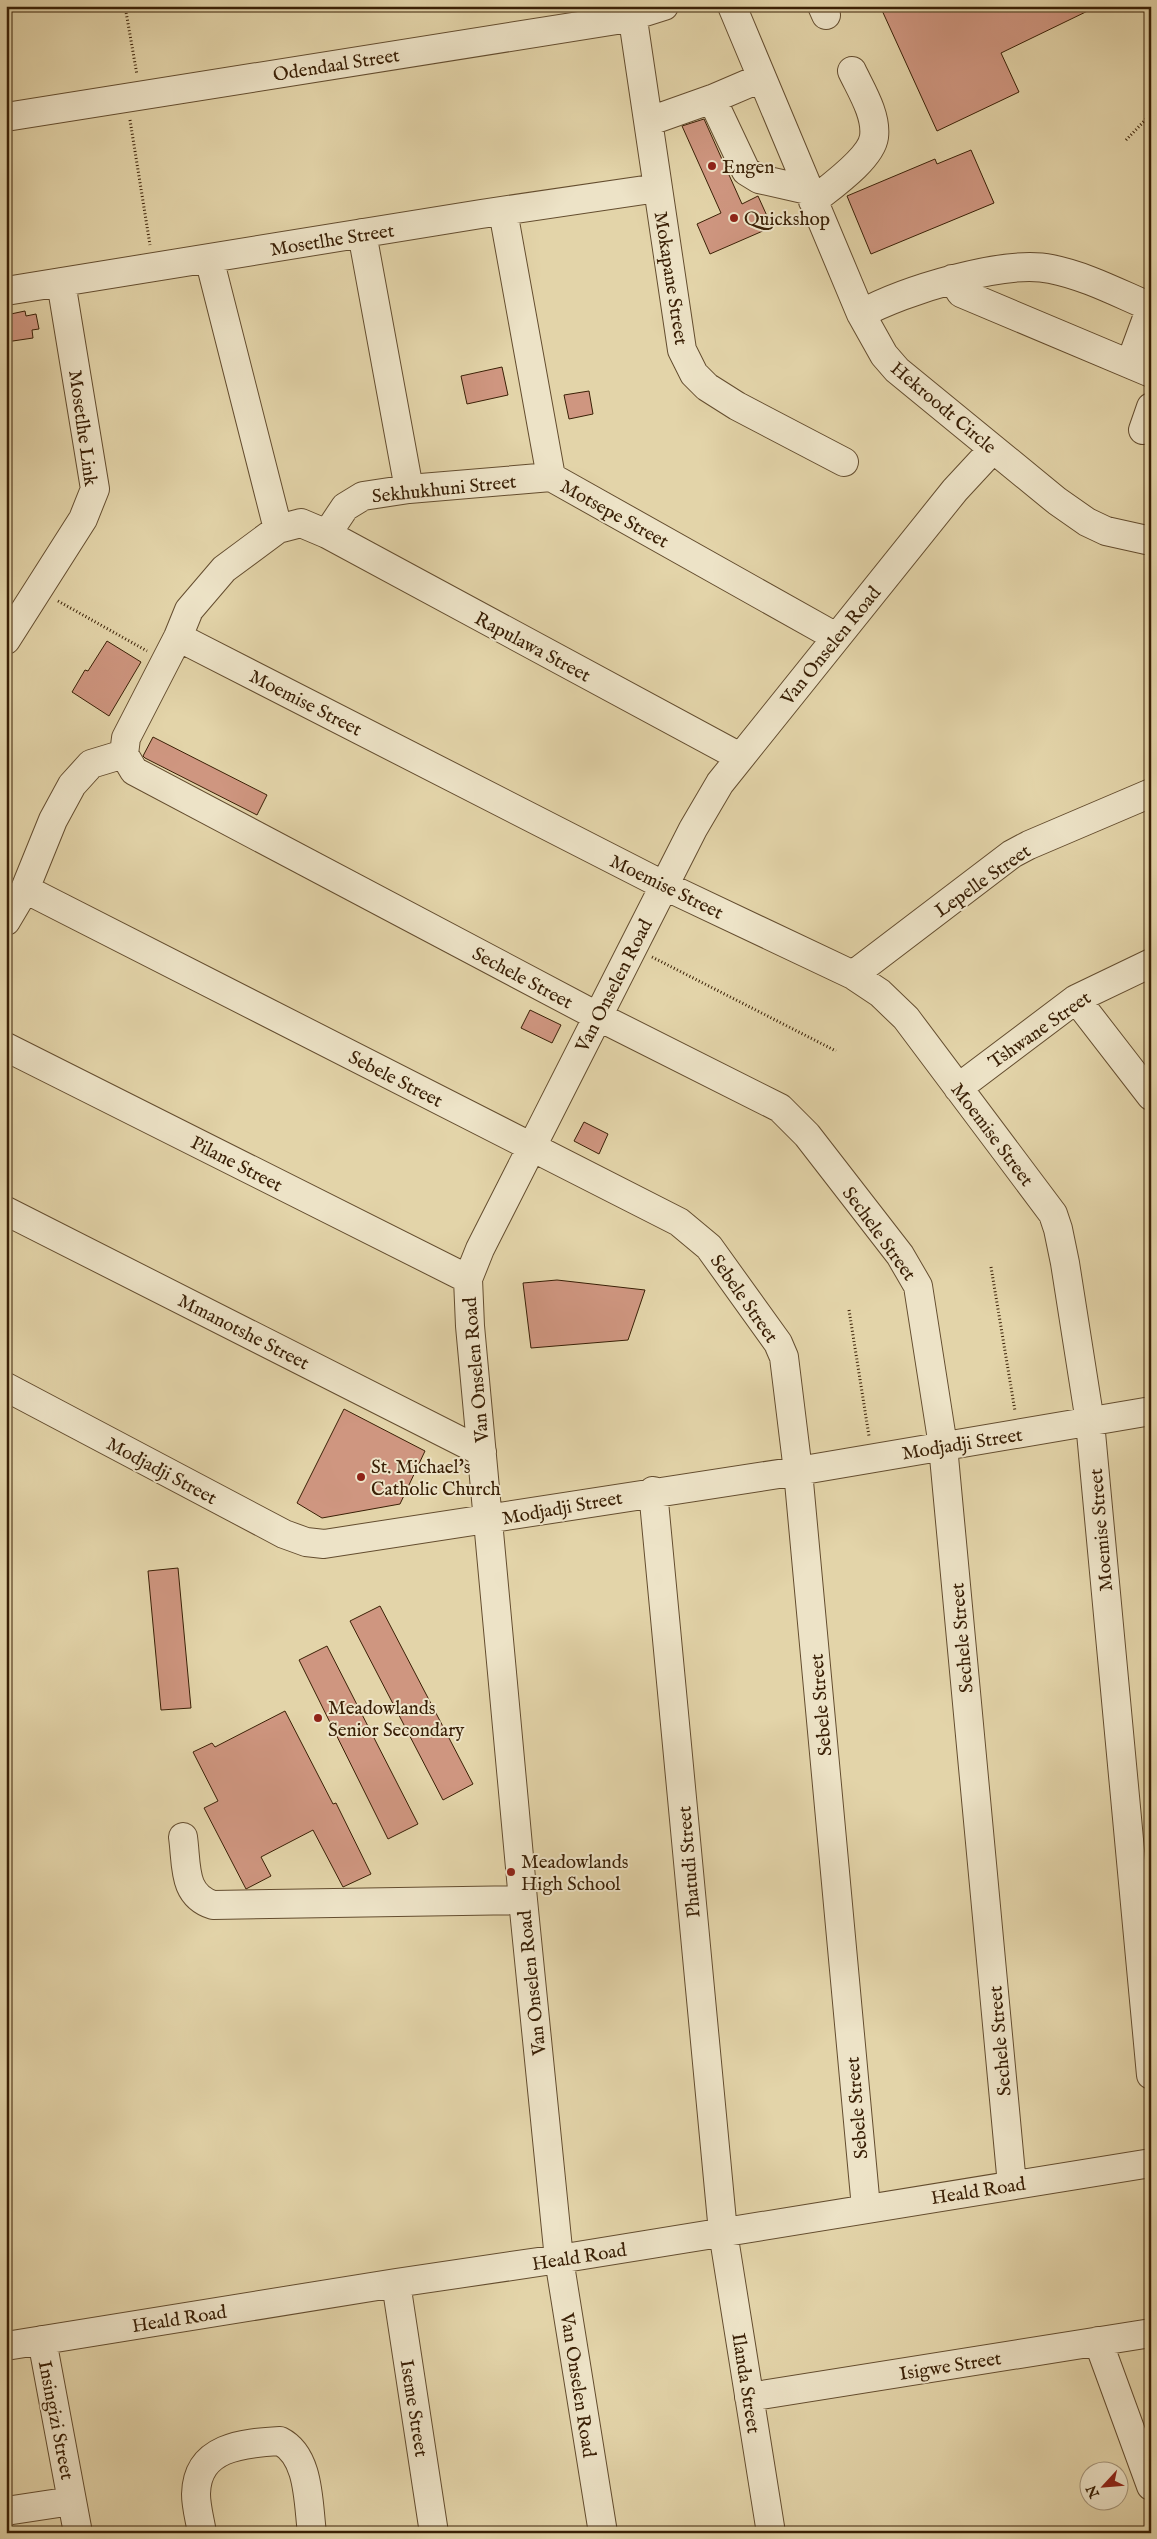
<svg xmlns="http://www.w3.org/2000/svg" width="1157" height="2539" viewBox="0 0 1157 2539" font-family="'IM FELL English',serif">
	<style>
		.building { fill: #cf9680; stroke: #3a2006 }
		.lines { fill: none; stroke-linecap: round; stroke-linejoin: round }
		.minor-casing { stroke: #644d2f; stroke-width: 30 }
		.path { stroke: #3a2006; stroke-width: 3; stroke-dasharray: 1 2.5; stroke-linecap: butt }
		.minor { stroke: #ede3c7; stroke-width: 28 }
		.poi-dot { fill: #8f2418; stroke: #ede3c7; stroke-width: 2 }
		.labels { text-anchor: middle; stroke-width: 4; stroke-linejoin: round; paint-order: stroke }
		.street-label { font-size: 19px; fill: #3a2006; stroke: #ede3c7 }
		.poi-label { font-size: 19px; fill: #3a2006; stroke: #ede3c7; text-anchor: start }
	</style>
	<rect width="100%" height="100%" fill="#e3d4a9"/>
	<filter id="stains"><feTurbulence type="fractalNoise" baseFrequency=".004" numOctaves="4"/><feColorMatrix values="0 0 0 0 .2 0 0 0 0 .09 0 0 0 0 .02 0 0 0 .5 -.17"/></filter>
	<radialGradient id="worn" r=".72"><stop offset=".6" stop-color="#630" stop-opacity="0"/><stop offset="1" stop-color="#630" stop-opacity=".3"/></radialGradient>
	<!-- building -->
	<path class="building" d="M880,6h218l-97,47 18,39 -82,39z
		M704,119l38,85 16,-8 14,31 -62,27 -13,-30 24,-11 -39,-87z
		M971,150l23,53 -123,51 -24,-58 88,-37 2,5z
		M25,311l1,5 10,-2 3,15 -7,1 1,8 -27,4v-27z
		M502,367l6,28 -41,9 -6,-28z
		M589,391l4,23 -24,5 -5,-24z
		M107,641l34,21 -32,54 -37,-24 13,-22 3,1z
		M153,737l114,58 -10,20 -112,-57 -2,-2z
		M530,1010l31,15 -9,18 -31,-15z
		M584,1122l24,12 -9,20 -25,-13z
		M557,1280l88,10 -17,50 -97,8 -8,-65z
		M344,1409l81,42 -25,53 -78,14 -25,-15z
		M178,1568l13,140 -30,2 -13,-139z
		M380,1606l93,178 -30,16 -93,-179z
		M327,1646l91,178 -30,15 -89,-179z
		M285,1711l48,93 3,-1 35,71 -28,13 -30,-57 -52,27 10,19 -25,13 -42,-81 14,-7 -25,-49 19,-9 3,4z"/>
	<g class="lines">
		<!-- minor casing -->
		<g class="minor-casing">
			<path id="minor" d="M631,6l51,344 12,24 13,13 30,19 107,56
				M732,6l129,308 23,41 13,15 160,131 30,21 19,9 45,10
				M822,6l4,9
				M712,99l34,72 13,8 49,11
				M6,117l617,-98 41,-13
				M650,121l62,-22 49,-21
				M813,201c17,-14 58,-42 61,-64 3,-22 -13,-47 -22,-66
				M503,211l48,266
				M362,233l47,256
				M209,258l69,271
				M952,279l9,14 190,80
				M6,291l475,-77 177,-26
				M861,314c42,-23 143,-55 190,-45 35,7 67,24 100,38l-21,57
				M1143,430l8,-23
				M551,477l285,160
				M327,534l18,-27 18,-11 46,-7 142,-12
				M178,637l487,249 188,89 27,18 26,25 147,196 5,15 7,34 25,159 61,653
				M6,640l77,-121 12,-30 -34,-207
				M124,754l10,17 463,245 183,92 27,27 93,120 18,31 25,160 69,739
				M124,754l2,-16 52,-101 11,-27 35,-41 54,-40 23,-6 26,11 413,223
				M25,889l654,333 30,25 69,96 6,14 14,114 68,737
				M6,921l19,-32 28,-69 19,-35 19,-21 33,-10
				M853,975l159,-121 17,-9 122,-52
				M1076,999l75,97
				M6,1047l462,232
				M958,1088l118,-89 75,-36
				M6,1211l476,241
				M6,1387l278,147 22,8 18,2 474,-73 353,-60
				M653,1491l70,741 48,301
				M183,1837c4,28 -1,58 30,68l310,-5
				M396,2283l38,250
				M42,2340l36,193
				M1098,2341l53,145
				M6,2346l390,-63 163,-24 592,-96
				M749,2397l402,-64
				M6,2511l66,-10
				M202,2533c-2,-13 -6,-26 -6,-39 1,-47 46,-51 84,-53 30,15 28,62 32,92
				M603,2533l-44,-274 -36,-359 -53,-574 -2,-47 12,-30 213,-420 27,-46 235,-293 38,-41"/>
		</g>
		<!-- path -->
		<path class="path" d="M125,6l12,69
			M130,120l20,125
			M1126,140l25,-26
			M58,601l89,50
			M652,957l184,94
			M991,1267l24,144
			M849,1310l20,126"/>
		<!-- minor -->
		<use href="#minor" class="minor"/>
	</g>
	<!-- markers -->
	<g class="poi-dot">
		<circle cx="712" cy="166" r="5"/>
		<circle cx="734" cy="218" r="5"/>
		<circle cx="361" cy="1477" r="5"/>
		<circle cx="318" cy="1718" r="5"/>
		<circle cx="511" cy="1872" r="5"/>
	</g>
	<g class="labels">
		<!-- street labels -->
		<g class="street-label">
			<text transform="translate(336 64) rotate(-9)" y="7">Odendaal Street</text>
			<text transform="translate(332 239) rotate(-9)" y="7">Mosetlhe Street</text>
			<text transform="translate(672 278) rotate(81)" y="7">Mokapane Street</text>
			<text transform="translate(944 407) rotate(40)" y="7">Hekroodt Circle</text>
			<text transform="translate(84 428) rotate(82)" y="7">Mosetlhe Link</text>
			<text transform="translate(444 488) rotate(-6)" y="7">Sekhukhuni Street</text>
			<text transform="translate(615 513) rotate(29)" y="7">Motsepe Street</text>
			<text transform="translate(830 645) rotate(-51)" y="7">Van Onselen Road</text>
			<text transform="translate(533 646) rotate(28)" y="7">Rapulawa Street</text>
			<text transform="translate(306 702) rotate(27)" y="7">Moemise Street</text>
			<text transform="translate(982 880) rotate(-35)" y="7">Lepelle Street</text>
			<text transform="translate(667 886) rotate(26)" y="7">Moemise Street</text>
			<text transform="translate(523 977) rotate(28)" y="7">Sechele Street</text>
			<text transform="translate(613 985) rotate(-63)" y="7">Van Onselen Road</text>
			<text transform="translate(1039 1029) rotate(-35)" y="7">Tshwane Street</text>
			<text transform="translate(396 1078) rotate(27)" y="7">Sebele Street</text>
			<text transform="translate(993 1134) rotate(53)" y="7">Moemise Street</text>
			<text transform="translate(237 1163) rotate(27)" y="7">Pilane Street</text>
			<text transform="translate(880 1233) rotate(54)" y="7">Sechele Street</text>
			<text transform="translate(745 1298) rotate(55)" y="7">Sebele Street</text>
			<text transform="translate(244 1331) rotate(27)" y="7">Mmanotshe Street</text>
			<text transform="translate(475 1370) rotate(-95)" y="7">Van Onselen Road</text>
			<text transform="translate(962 1443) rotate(-9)" y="7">Modjadji Street</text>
			<text transform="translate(162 1470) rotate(28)" y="7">Modjadji Street</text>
			<text transform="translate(562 1507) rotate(-10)" y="7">Modjadji Street</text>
			<text transform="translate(1100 1530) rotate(-95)" y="7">Moemise Street</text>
			<text transform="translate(961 1638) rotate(-95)" y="7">Sechele Street</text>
			<text transform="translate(820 1705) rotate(-95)" y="7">Sebele Street</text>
			<text transform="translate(688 1862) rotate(-95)" y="7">Phatudi Street</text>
			<text transform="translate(531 1983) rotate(-96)" y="7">Van Onselen Road</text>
			<text transform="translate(999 2041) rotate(-95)" y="7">Sechele Street</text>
			<text transform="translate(856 2108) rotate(-95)" y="7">Sebele Street</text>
			<text transform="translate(978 2190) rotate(-9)" y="7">Heald Road</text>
			<text transform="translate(579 2256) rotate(-9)" y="7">Heald Road</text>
			<text transform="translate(179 2318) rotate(-9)" y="7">Heald Road</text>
			<text transform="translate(950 2365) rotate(-9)" y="7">Isigwe Street</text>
			<text transform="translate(747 2383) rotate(81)" y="7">Ilanda Street</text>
			<text transform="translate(579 2385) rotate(81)" y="7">Van Onselen Road</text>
			<text transform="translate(415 2408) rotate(81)" y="7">Iseme Street</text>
			<text transform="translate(57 2420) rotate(79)" y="7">Insingizi Street</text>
		</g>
		<!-- poi labels -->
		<g class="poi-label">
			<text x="722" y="173">Engen</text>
			<text x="744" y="225">Quickshop</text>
			<text x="371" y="1473">St. Michael's<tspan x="371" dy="22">Catholic Church</tspan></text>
			<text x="328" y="1714">Meadowlands<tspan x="328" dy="22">Senior Secondary</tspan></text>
			<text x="521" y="1868">Meadowlands<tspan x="521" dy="22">High School</tspan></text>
		</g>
	</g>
	<!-- margin -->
	<rect width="1157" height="2539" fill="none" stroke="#e3d4a9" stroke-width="25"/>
	<rect x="8" y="8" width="1142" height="2524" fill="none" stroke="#3a2006" stroke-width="2.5"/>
	<rect x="12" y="12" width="1132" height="2514" fill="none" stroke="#3a2006"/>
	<!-- north arrow -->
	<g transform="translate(1104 2486) rotate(244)"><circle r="24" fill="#ede3c7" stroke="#a5957a"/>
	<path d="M0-4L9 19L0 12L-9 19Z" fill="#8f2418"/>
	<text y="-8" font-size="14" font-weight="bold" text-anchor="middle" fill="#3a2006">N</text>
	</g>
	<rect width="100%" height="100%" filter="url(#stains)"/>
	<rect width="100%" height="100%" fill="url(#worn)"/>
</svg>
